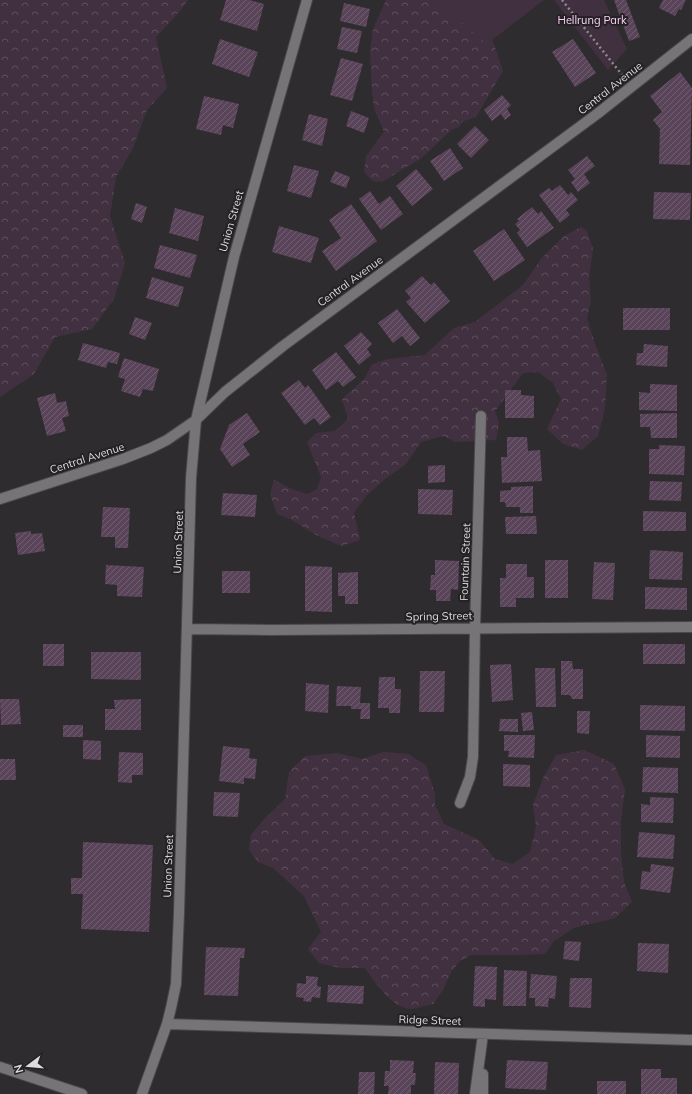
<svg xmlns="http://www.w3.org/2000/svg" width="692" height="1094" viewBox="0 0 692 1094" font-family="Mulish,sans-serif">
	<style>
		.forest { fill: url(#forest-crowns) }
		.park { fill: #413140 }
		.building { fill: url(#building-hatch) }
		.lines { fill: none; stroke-linecap: round; stroke-linejoin: round }
		.minor-casing { stroke: #4a484a; stroke-width: 12 }
		.path { stroke: #8d8a8d; stroke-width: 2.5; stroke-dasharray: 2 3; stroke-linecap: butt }
		.minor { stroke: #777477; stroke-width: 10 }
		.labels { text-anchor: middle; stroke-width: 4; stroke-linejoin: round; paint-order: stroke }
		.park-label { font-size: 11px; fill: #fdd1fb; stroke: #252225 }
		.street-label { font-size: 11px; fill: #dddbdd; stroke: #252225 }
	</style>
	<defs>
		<pattern id="forest-crowns" width="20" height="18" patternUnits="userSpaceOnUse"><rect width="20" height="18" fill="#413140"/><path d="M2 6a3 3 0 1 1 6 0M12 15a3 3 0 1 1 6 0" fill="none" stroke="#5c4e5b"/></pattern>
		<pattern id="building-hatch" width="6" height="6" patternUnits="userSpaceOnUse"><rect width="6" height="6" fill="#5a4459"/><path d="M-1 1l2-2M0 6l6-6M5 7l2-2" fill="none" stroke="#715e70"/></pattern>
	</defs>
	<rect width="100%" height="100%" fill="#2f2c2f"/>
	<!-- forest -->
	<path class="forest" d="M0,0h188l-8,11 -24,26 11,51 -20,22 -14,38 -17,29 -6,39 15,47 -11,36 -22,30 -37,8 -21,37 -34,23z
		M386,0h87l6,5 16,42 8,24 -27,46 -12,4 -5,6 -8,3 -28,27 -41,25 -9,-1 -9,-9 2,-16 18,-24 -10,-24 -2,-17 -2,-41 3,-21z
		M581,227l6,4 6,18 -4,29 2,22 -4,18 8,26 12,31 -2,33 -7,28 -16,14 -19,-6 -16,-15 14,-30 -8,-16 -15,-11 -15,1 -28,38 4,12 -3,17 -41,2 -11,-6 -23,6 -15,22 -21,15 -18,16 -13,17 6,28 -19,6 -25,-11 -26,-16 -13,-5 -7,-20 4,-14 18,9 15,5 10,-5 4,-12 -14,-35 9,-9 19,-2 13,-12 -6,-20 23,-21 7,-14 16,-5 37,-4 29,-27 21,-6 48,-37 18,-26 23,-23z
		M584,750l30,14 11,25 -4,32v34l3,27 8,20 -17,16 -41,10 -20,13 -9,13 -28,1h-46l-11,6 -9,11 -8,18 -10,14c-6,1 -14,4 -21,5 -20,0 -37,-27 -47,-41h-25l-21,-5 -11,-14 13,-17 -17,-36 -31,-28 -15,-6 -9,-12 2,-15 13,-16 21,-20 4,-27 16,-16 32,-3 25,6 21,-7 25,2 18,11 9,29v11l9,19 35,16 16,19 18,5 17,-12 6,-25 -3,-22 11,-29 12,-21z"/>
	<!-- park -->
	<path class="park" d="M435,0h109l-57,44z
		M554,0h50l23,49 -19,21z"/>
	<!-- building -->
	<path class="building" d="M226,0h23l15,4 -7,27 -37,-11z
		M614,0h12l14,37 -11,4z
		M663,0h23l-5,10 -2,-1 -4,7 -16,-8z
		M344,3l26,6 -4,18 -26,-6z
		M342,27l20,4 -5,22 -20,-4z
		M220,39l38,13 -9,25 -37,-13z
		M573,39l23,34 -21,14 -23,-35z
		M341,58l22,6 -11,37 -22,-6z
		M680,72l12,16 -2,77 -31,-1 1,-35 -7,-9 9,-8 -12,-16z
		M502,95l9,10 -4,4 4,6 -6,5 -4,-6 -9,7 -8,-11z
		M204,96l35,8 -6,24 -10,-3 -2,10 -25,-6z
		M351,111l18,7 -5,15 -18,-7z
		M309,114l19,5 -6,27 -20,-6z
		M475,126l14,14 -18,18 -14,-14z
		M450,148l13,20 -19,13 -14,-20z
		M587,156l8,10 -11,8 6,9 -12,9 -7,-10 4,-3 -7,-9z
		M294,165l25,6 -8,27 -24,-7z
		M416,169l17,20 -21,17 -16,-20z
		M335,171l15,6 -4,11 -16,-6z
		M560,185l8,10 3,-3 7,8 -12,10 4,5 -10,8 -21,-28 10,-7 3,3z
		M370,191l9,13 11,-8 13,18 -22,16 -22,-31z
		M654,192l37,1 -1,27 -37,-1z
		M136,203l11,4 -5,16 -11,-4z
		M351,204l26,37 -41,30 -14,-20 19,-13 -12,-18z
		M532,207l6,7 3,-3 13,17 -27,19 -10,-14 3,-3 -5,-6 4,-3 -2,-2z
		M175,208l29,8 -6,25 -29,-8z
		M279,226l40,12 -8,25 -39,-11z
		M504,229l21,31 -31,21 -21,-30z
		M160,245l37,10 -7,23 -36,-10z
		M422,276l9,9 3,-3 16,19 -25,22 -19,-21 5,-4 -6,-7z
		M152,277l32,10 -6,20 -32,-9z
		M623,308h47v22h-47z
		M397,309l23,29 -10,8 -8,-10 -9,7 -15,-20z
		M135,317l17,6 -7,17 -16,-6z
		M361,332l11,12 -5,5 4,6 -12,10 -15,-19z
		M83,343l37,10 -3,11 -9,-2 -2,6 -28,-8z
		M644,344l24,2 -1,21 -31,-2 1,-12h6z
		M336,352l20,25 -13,10 -5,-6 -12,9 -14,-20z
		M124,358l35,11 -6,22 -10,-2 -3,8 -19,-6 4,-12 -7,-2z
		M299,380l6,8 3,-3 23,32 -11,8 -6,-7 -9,7 -24,-32z
		M650,384l27,1v26l-38,-1v-18l11,1z
		M505,390h16v5l13,1v22h-29z
		M55,393l2,10 9,-2 3,15 -7,2 4,13 -19,5 -10,-38z
		M247,413l13,19 -17,12 7,11 -18,12 -12,-18 9,-24z
		M677,413v25h-26l-1,-11h-10v-13z
		M507,437h20l1,14 12,-1 2,31 -40,2 -1,-26h6z
		M659,445l26,1 -1,29 -35,-1v-25h10z
		M445,465v17l-17,1v-17z
		M650,481l32,1 -1,19 -32,-1z
		M533,486v27h-13v-6h-14l-1,-5h-5v-11l11,-1v-3z
		M418,489l35,1 -1,25 -34,-1z
		M223,493l34,2 -2,22 -34,-2z
		M103,507l27,1 -2,40h-13v-11h-14z
		M643,511l43,1v19h-43z
		M536,516l1,18h-31l-1,-17z
		M31,531v3l11,-1 3,18 -27,4 -3,-22z
		M650,550l33,2 -1,28 -33,-1z
		M435,560l24,1 -1,29 -7,-1 -1,12h-14v-11h-6l1,-15h4z
		M545,560h23v38h-23z
		M594,562l21,1 -2,37 -21,-1z
		M506,564h21v13h7v21h-18v9h-16v-29h6z
		M106,565l38,2 -2,30 -25,-1v-11l-12,-1z
		M305,566l27,1v45l-27,-1z
		M222,571h28v22h-28z
		M358,572v32h-13v-8h-7v-23z
		M645,587l42,1v22l-42,-1z
		M43,644h21v22h-21z
		M643,644h42v20h-42z
		M91,652h50v28l-50,-1z
		M561,661h11l1,8h10v30h-11l-2,-4h-9z
		M511,664l2,36 -21,2 -2,-37z
		M535,668h20l1,39h-20z
		M420,671h25l-1,41h-25z
		M379,677h16v12h6l-1,24h-11v-5h-11z
		M306,683l23,2 -1,28 -23,-2z
		M337,686l24,1 -1,16h10v16h-10l1,-10h-10v-3h-15z
		M0,699h19l2,25 -20,1z
		M141,699v31h-36v-21h10l-1,-9z
		M640,705l45,1v25l-45,-1z
		M577,711h13l-1,23 -12,-1z
		M532,712l2,18 -11,1 -2,-18z
		M500,719h18v13l-19,-1z
		M63,725h20v12h-20z
		M504,735h31l-1,23 -26,-1 1,-6h-5z
		M646,735l34,1v22l-34,-1z
		M83,740l18,1v19l-18,-1z
		M223,746l27,3 -1,9 8,1 -2,20 -11,-1v6l-25,-3z
		M119,752l24,1v22h-11v8l-14,-1z
		M0,759h15l1,21h-16z
		M503,764l27,1v22l-27,-1z
		M643,767l35,1v25l-36,-1z
		M214,792l26,1 -2,24 -25,-1z
		M650,797l24,1 -1,25 -32,-1v-18l9,1z
		M639,832l36,3 -2,24 -36,-2z
		M83,842l70,3 -4,87 -68,-3 2,-35h-12v-16h11z
		M651,864l23,3 -4,26 -30,-4 2,-18 8,1z
		M565,941l16,1 -2,19 -16,-2z
		M638,943l31,1 -1,29 -31,-2z
		M206,947l39,1 -1,10h-4l-2,38 -34,-1z
		M475,966l22,1 -1,33 -11,-1v8l-12,-1z
		M504,970l23,1 -1,35h-23z
		M531,974l26,2 -2,23 -6,-1 -1,9 -13,-1v-8h-6z
		M306,976l12,1 -1,9 4,1 -1,11 -8,-1 -1,5 -8,-1 1,-3 -8,-1 1,-14 9,1z
		M570,978h22l-1,30 -22,-1z
		M328,985l36,1 -1,18 -36,-2z
		M390,1060l24,1 -1,12h3l-1,12h-4v9h-23l1,-8h-5l1,-15h5z
		M507,1060l41,2 -2,28 -41,-2z
		M435,1062l24,1 -1,31h-24z
		M641,1069h20v9h16v16h-36z
		M359,1072h16l-1,22h-16z
		M597,1081h29v13h-29z"/>
	<g class="lines">
		<!-- minor casing -->
		<g class="minor-casing">
			<path id="minor" d="M0,499l123,-40 28,-11 16,-8 29,-20 29,-28 58,-46 314,-232 95,-75
				M187,629l83,1 422,-3
				M460,803l10,-26 3,-20 2,-129 6,-212
				M167,1024l525,16
				M0,1067l82,27
				M483,1074v20
				M142,1094l25,-70 4,-16 5,-24 3,-71 12,-435 5,-58 38,-163 73,-257
				M475,1094l8,-60"/>
		</g>
		<!-- path -->
		<path class="path" d="M562,0l61,76"/>
		<!-- minor -->
		<use href="#minor" class="minor"/>
	</g>
	<g class="labels">
		<!-- park labels -->
		<g class="park-label">
			<text x="592" y="24">Hellrung Park</text>
		</g>
		<!-- street labels -->
		<g class="street-label">
			<text transform="translate(610 88) rotate(-38)" y="4">Central Avenue</text>
			<text transform="translate(231 221) rotate(-74)" y="4">Union Street</text>
			<text transform="translate(350 281) rotate(-36)" y="4">Central Avenue</text>
			<text transform="translate(87 458) rotate(-18)" y="4">Central Avenue</text>
			<text transform="translate(178 542) rotate(-88)" y="4">Union Street</text>
			<text transform="translate(465 562) rotate(-88)" y="4">Fountain Street</text>
			<text transform="translate(439 616) rotate(-1)" y="4">Spring Street</text>
			<text transform="translate(168 866) rotate(-88)" y="4">Union Street</text>
			<text transform="translate(430 1020) rotate(2)" y="4">Ridge Street</text>
		</g>
	</g>
	<!-- north arrow -->
	<g transform="translate(28 1066) rotate(254)" stroke="#252225" stroke-width="3" paint-order="stroke">
	<path d="M0-3L7 15L0 10L-7 15Z" fill="#dddbdd"/>
	<text y="-6" font-size="11" font-weight="bold" text-anchor="middle" fill="#dddbdd">N</text>
	</g>
</svg>
